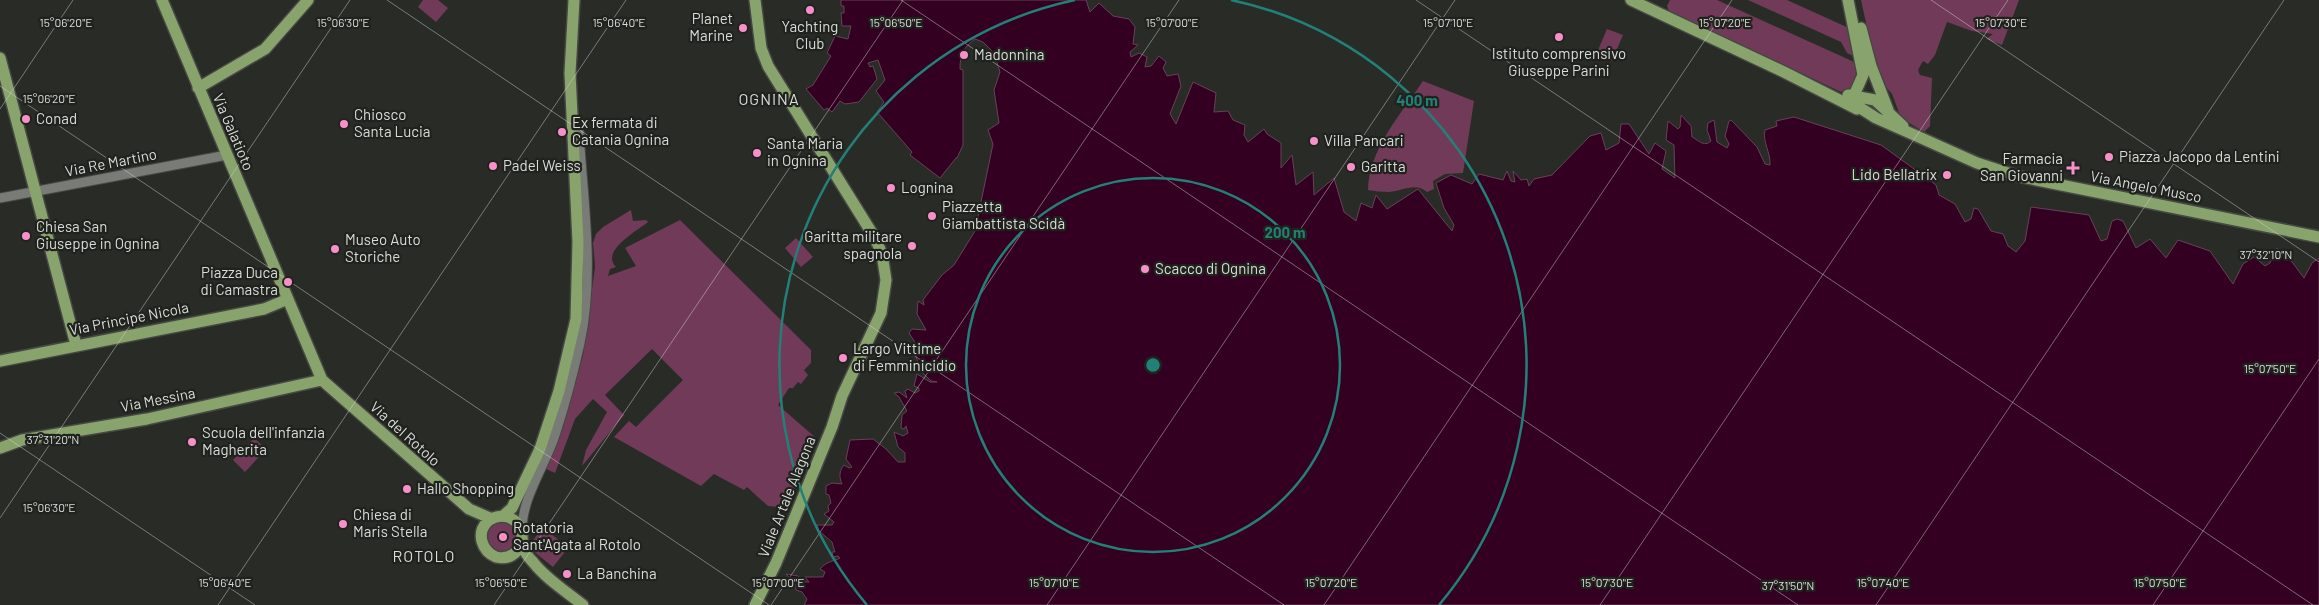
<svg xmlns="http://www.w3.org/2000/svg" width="2319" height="605" viewBox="0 0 2319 605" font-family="Barlow,sans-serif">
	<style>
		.green { fill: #723a59 }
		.water { fill: #340021; stroke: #664258 }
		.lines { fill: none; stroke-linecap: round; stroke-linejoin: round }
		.minor-casing { stroke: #464844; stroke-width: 11 }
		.major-casing { stroke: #464844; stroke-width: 14 }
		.minor { stroke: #787b76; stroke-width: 9 }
		.major { stroke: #88a36b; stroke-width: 11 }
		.ticks { fill: none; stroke: #dadcd9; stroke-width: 1; stroke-opacity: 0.45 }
		.ring { fill: none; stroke: #238079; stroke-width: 2.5 }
		.poi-dot { fill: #f98fc9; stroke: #20221e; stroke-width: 2 }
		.labels { text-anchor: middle; stroke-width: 4.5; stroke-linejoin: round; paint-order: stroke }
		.poi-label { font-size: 15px; fill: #dadcd9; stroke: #20221e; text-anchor: start }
		.street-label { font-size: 15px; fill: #dadcd9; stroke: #20221e }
		.neighbourhood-label { font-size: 16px; letter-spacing: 1px; fill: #dadcd9; stroke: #20221e }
		.ticks-label { font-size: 12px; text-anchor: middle; fill: #dadcd9; stroke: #20221e; stroke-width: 4.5; stroke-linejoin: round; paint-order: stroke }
		.centre { fill: #238079; stroke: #20221e; stroke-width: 2.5 }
		.ring-label { font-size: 15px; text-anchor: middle; font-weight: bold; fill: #238079; stroke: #20221e; stroke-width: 4.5; stroke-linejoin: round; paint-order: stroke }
	</style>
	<rect width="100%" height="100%" fill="#292b27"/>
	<!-- green -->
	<path class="green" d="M423,0h15l10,8 -12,14 -18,-15z
		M1670,0h47l135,61 5,4c4,13 -2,23 -16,27l-172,-81 -2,-5z
		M1748,0h39l64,29 4,28 -8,-4 -6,-11z
		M1861,0h158l-17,45 -16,-6 7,-5 -21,-3 -25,-9 -12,33 -7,9 -5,-3 -5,9 2,5 12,3 -2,48 -6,6 -23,-14 -9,-24 -7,-8 -12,-32z
		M1607,29l16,6 -11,26 -16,-6z
		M1423,81l51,20 -11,72 -18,1 -12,7 1,8 -7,3c-12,-10 -24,-1 -38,0 -7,0 -14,-1 -21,-2 1,-41 33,-76 55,-109z
		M631,210l2,11 13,-1 2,2c-11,9 -48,29 -32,45l-6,2 -2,7 28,-10 -11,-18 55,-28 131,130v13l-7,7 4,5 -7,9 -3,-2 -5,6h-4l-11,17 38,33 -28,70 -20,-2 -21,-19 -3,3 -30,-16 -13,12 -87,-49 15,-16 7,6 47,-47 -31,-31 -47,46 19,20 -42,51 4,-16 21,-38 -14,-13 -18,20 -20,54 -9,-4 17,-42 20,-72 12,-88 -2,-24 3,-9 7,-7z
		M796,238l17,19 -12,10 -16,-19z
		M254,438l12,11 -21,23 -12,-12z
		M486 537a16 16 0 1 1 32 0a16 16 0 1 1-32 0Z
		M543,527l25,21 -15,19 -25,-20z"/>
	<!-- water -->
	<path class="water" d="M841,0h245l4,12 9,-9 14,13 16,3 6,8 -2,17 5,1 -8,7 1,5 8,-4 8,4 -2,10 6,-1 8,-10 7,6 -3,6 4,8 11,-2 3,12 -11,28 6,10 17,-42 23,11 -2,19 14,-1 5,9 12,5 -1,10 4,7 16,-13 3,5 14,9v25l11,-13 4,30 17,-13 1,23 20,-17 10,34 12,9 5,-18 11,5 4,-13 11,14 31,-20 34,42 2,-6 -10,-17 -8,-25 15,-8 21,9 7,-10 24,6 4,-9 4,10 4,1 -2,-11 8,9 6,-1 2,7 5,-7 18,-4 38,-39 11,-3 5,17 13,-7 2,-19h8l20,30 6,-11 11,8 -4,18 13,9 -1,-33 -8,-5 2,-19 10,8 2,-2 1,-12 10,11 1,11c5,2 12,11 19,4l-4,-11 1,-7 6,-3 3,22 10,6 2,-4 -4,-8 4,-15 2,-1 26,27 8,17 5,1c1,-12 -8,-24 -5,-35l12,-4 -1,-5 18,-4 87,28 55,40 3,10 16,9 10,18 6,-3 3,-11 4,1 13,22 12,3 5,12 8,6 9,-11 6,-34 58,8 12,26 6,-2 5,-18 5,-2 6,2 13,27 14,-9 16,19 12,-18 32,11 23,33 10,-20 11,-7 11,9 5,-3 7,-15 15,14 12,16 8,-15 7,-5v347h-1515l3,-6 -5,-7 -6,-2v-5l-10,-11 12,2 5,6h6l-4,-5h18l2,-5 -5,-3c7,-8 12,-7 20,-11l-2,-2 -5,1 -1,-5h3l-3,-10 -13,-11 -2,-6h15l2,-3 -10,-8 5,-3 -1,-5 3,-3 -2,-8 -3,-1v-8l6,-3 10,1c-3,-7 -3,-13 2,-19l5,3 3,-1 -6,-8 4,-19 23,-1 13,10 12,13h7v-9l-7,-6 -4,-15 9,4 5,-3 -2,-7 -2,3 -3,-1 1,-13 5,-4 -8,-14 -5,-4 5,-1 8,6 -2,-7 3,-2 7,4 4,-2v-3l-5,-2 3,-12 13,8h7l-6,-1 -9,-9 -7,-18 1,-10 -7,-11 3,-4 14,1 -9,-16 1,-13 6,4 -1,-5 19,-25 12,-10 21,-34 18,-87 -5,-14 11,-7 -5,-33 6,-18 -6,-19 -11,-11 -8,-3c-12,9 -15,15 -15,30l3,1v75l-6,13h-1l-16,20 -30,-23 2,-3 -35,-40 7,-10 -8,-11 9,-11 -7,-20 -10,3 2,4 3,-1 4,13 -18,23 -14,2 -5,-3 -8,11 -5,-4 -3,2 -18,-21 7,-4 18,-29 -4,-3 8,-17 13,3 3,-13h-9l-1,-13h3v-7h-3z"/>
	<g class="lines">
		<!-- minor casing -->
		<g class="minor-casing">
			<path id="minor" d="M0,198l227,-43
				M522,530c0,-33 23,-64 33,-95 10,-30 18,-61 25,-92 15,-69 3,-142 -1,-211"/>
		</g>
		<!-- major casing -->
		<g class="major-casing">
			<path id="major" d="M162,0l160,380 147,129 23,10
				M755,0l6,48 7,18 107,172 7,16 4,26 -5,33 -39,83 -10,31 -56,136 -21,42
				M1631,0l153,72 73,37
				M1848,0l15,75 -12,27 25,16 34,15 67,30 40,13 302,61
				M1861,28l10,38 17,44
				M0,58l76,287
				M198,88l67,-39 43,-49
				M1848,95l27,5 28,26
				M0,361l264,-52 24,-10
				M0,448l22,-8 125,-21 175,-39
				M503,516l9,-8 28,-59 19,-58 17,-72 2,-77 -8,-169 4,-73
				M522,542c-5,13 -14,18 -26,15 -14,-6 -20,-23 -9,-35 8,-7 20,-8 28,-1 9,7 6,15 8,25 1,5 6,12 10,16 13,17 34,30 50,43"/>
		</g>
		<!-- minor -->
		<use href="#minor" class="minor"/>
		<!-- major -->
		<use href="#major" class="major"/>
	</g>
	<!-- ticks -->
	<path class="ticks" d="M387,0l897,605M901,0l897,605M1416,0l897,605M1931,0l388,262M0,86l769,519M0,109l73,-109M0,433l255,172M0,518l350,-518M218,605l408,-605M494,605l409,-605M771,605l408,-605M1047,605l408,-605M1324,605l408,-605M1600,605l408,-605M1876,605l408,-605M2153,605l166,-246"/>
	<!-- distance rings -->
	<g class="ring">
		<circle cx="1153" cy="365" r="187"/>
		<path d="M867 605A373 373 0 0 1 1075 0M1231 0A373 373 0 0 1 1439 605"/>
	</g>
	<!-- markers -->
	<g class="poi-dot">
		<circle cx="810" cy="10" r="5"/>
		<circle cx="743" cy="28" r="5"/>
		<circle cx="1559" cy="37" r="5"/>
		<circle cx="964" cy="55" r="5"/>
		<circle cx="26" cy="119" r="5"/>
		<circle cx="344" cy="124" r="5"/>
		<circle cx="562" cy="132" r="5"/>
		<circle cx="1314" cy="141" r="5"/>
		<circle cx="757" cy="153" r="5"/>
		<circle cx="2109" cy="157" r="5"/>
		<circle cx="493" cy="166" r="5"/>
		<circle cx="1351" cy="167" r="5"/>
		<path d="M2070.5 160.5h5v5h5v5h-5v5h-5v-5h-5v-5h5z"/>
		<circle cx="1947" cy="175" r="5"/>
		<circle cx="891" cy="188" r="5"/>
		<circle cx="932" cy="216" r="5"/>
		<circle cx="26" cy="236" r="5"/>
		<circle cx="912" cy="246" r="5"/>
		<circle cx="335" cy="249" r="5"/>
		<circle cx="1145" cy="269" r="5"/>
		<circle cx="288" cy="282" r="5"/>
		<circle cx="843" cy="358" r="5"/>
		<circle cx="192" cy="442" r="5"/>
		<circle cx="407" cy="489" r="5"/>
		<circle cx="343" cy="524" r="5"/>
		<circle cx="503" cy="537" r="5"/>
		<circle cx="567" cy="574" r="5"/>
	</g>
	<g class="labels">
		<!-- poi labels -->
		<g class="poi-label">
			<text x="733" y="24" text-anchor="end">Planet<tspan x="733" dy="17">Marine</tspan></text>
			<text x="810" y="32" text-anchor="middle">Yachting<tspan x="810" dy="17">Club</tspan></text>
			<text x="1559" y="59" text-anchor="middle">Istituto comprensivo<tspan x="1559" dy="17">Giuseppe Parini</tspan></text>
			<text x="974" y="60">Madonnina</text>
			<text x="354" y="120">Chiosco<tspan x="354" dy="17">Santa Lucia</tspan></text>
			<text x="36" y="124">Conad</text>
			<text x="572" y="128">Ex fermata di<tspan x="572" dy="17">Catania Ognina</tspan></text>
			<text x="1324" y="146">Villa Pancari</text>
			<text x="767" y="149">Santa Maria<tspan x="767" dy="17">in Ognina</tspan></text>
			<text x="2119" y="162">Piazza Jacopo da Lentini</text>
			<text x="2063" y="164" text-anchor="end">Farmacia<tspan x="2063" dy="17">San Giovanni</tspan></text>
			<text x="503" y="171">Padel Weiss</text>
			<text x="1361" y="172">Garitta</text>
			<text x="1937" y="180" text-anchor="end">Lido Bellatrix</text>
			<text x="901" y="193">Lognina</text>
			<text x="942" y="212">Piazzetta<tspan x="942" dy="17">Giambattista Scidà</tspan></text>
			<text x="36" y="232">Chiesa San<tspan x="36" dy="17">Giuseppe in Ognina</tspan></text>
			<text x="902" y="242" text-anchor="end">Garitta militare<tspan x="902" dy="17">spagnola</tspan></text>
			<text x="345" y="245">Museo Auto<tspan x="345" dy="17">Storiche</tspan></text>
			<text x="1155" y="274">Scacco di Ognina</text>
			<text x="278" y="278" text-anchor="end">Piazza Duca<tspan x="278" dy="17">di Camastra</tspan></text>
			<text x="853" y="354">Largo Vittime<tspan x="853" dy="17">di Femminicidio</tspan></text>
			<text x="202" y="438">Scuola dell'infanzia<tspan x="202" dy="17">Magherita</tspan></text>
			<text x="417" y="494">Hallo Shopping</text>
			<text x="353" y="520">Chiesa di<tspan x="353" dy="17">Maris Stella</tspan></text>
			<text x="513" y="533">Rotatoria<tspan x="513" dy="17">Sant'Agata al Rotolo</tspan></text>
			<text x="577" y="579">La Banchina</text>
		</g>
		<!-- street labels -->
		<g class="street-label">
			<text transform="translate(233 132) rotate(67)" y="5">Via Galatioto</text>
			<text transform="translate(111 163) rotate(-11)" y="5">Via Re Martino</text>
			<text transform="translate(2146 187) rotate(11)" y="5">Via Angelo Musco</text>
			<text transform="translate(129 319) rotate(-11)" y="5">Via Principe Nicola</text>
			<text transform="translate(158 400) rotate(-11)" y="5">Via Messina</text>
			<text transform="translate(405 434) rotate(42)" y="5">Via del Rotolo</text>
			<text transform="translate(787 497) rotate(-68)" y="5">Viale Artale Alagona</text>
		</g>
		<!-- neighbourhood labels -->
		<g class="neighbourhood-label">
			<text x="769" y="105">OGNINA</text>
			<text x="424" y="562">ROTOLO</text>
		</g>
	</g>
	<g class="ticks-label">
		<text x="66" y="27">15°06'20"E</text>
		<text x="619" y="27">15°06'40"E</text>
		<text x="896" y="27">15°06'50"E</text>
		<text x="1172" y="27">15°07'00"E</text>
		<text x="1448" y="27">15°07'10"E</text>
		<text x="1725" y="27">15°07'20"E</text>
		<text x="2001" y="27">15°07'30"E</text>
		<text x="343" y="27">15°06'30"E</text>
		<text x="49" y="103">15°06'20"E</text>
		<text x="2266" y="259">37°32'10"N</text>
		<text x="2270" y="373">15°07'50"E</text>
		<text x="53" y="444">37°31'20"N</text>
		<text x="49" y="512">15°06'30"E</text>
		<text x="225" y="587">15°06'40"E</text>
		<text x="501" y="587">15°06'50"E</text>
		<text x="778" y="587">15°07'00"E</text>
		<text x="1054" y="587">15°07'10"E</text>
		<text x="1331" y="587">15°07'20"E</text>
		<text x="1607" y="587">15°07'30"E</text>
		<text x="1883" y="587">15°07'40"E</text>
		<text x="2160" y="587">15°07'50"E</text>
		<text x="1788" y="590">37°31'50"N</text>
	</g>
	<circle cx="1153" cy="365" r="8" class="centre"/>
	<g class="ring-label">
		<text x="1417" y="106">400 m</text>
		<text x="1285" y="238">200 m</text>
	</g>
</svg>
